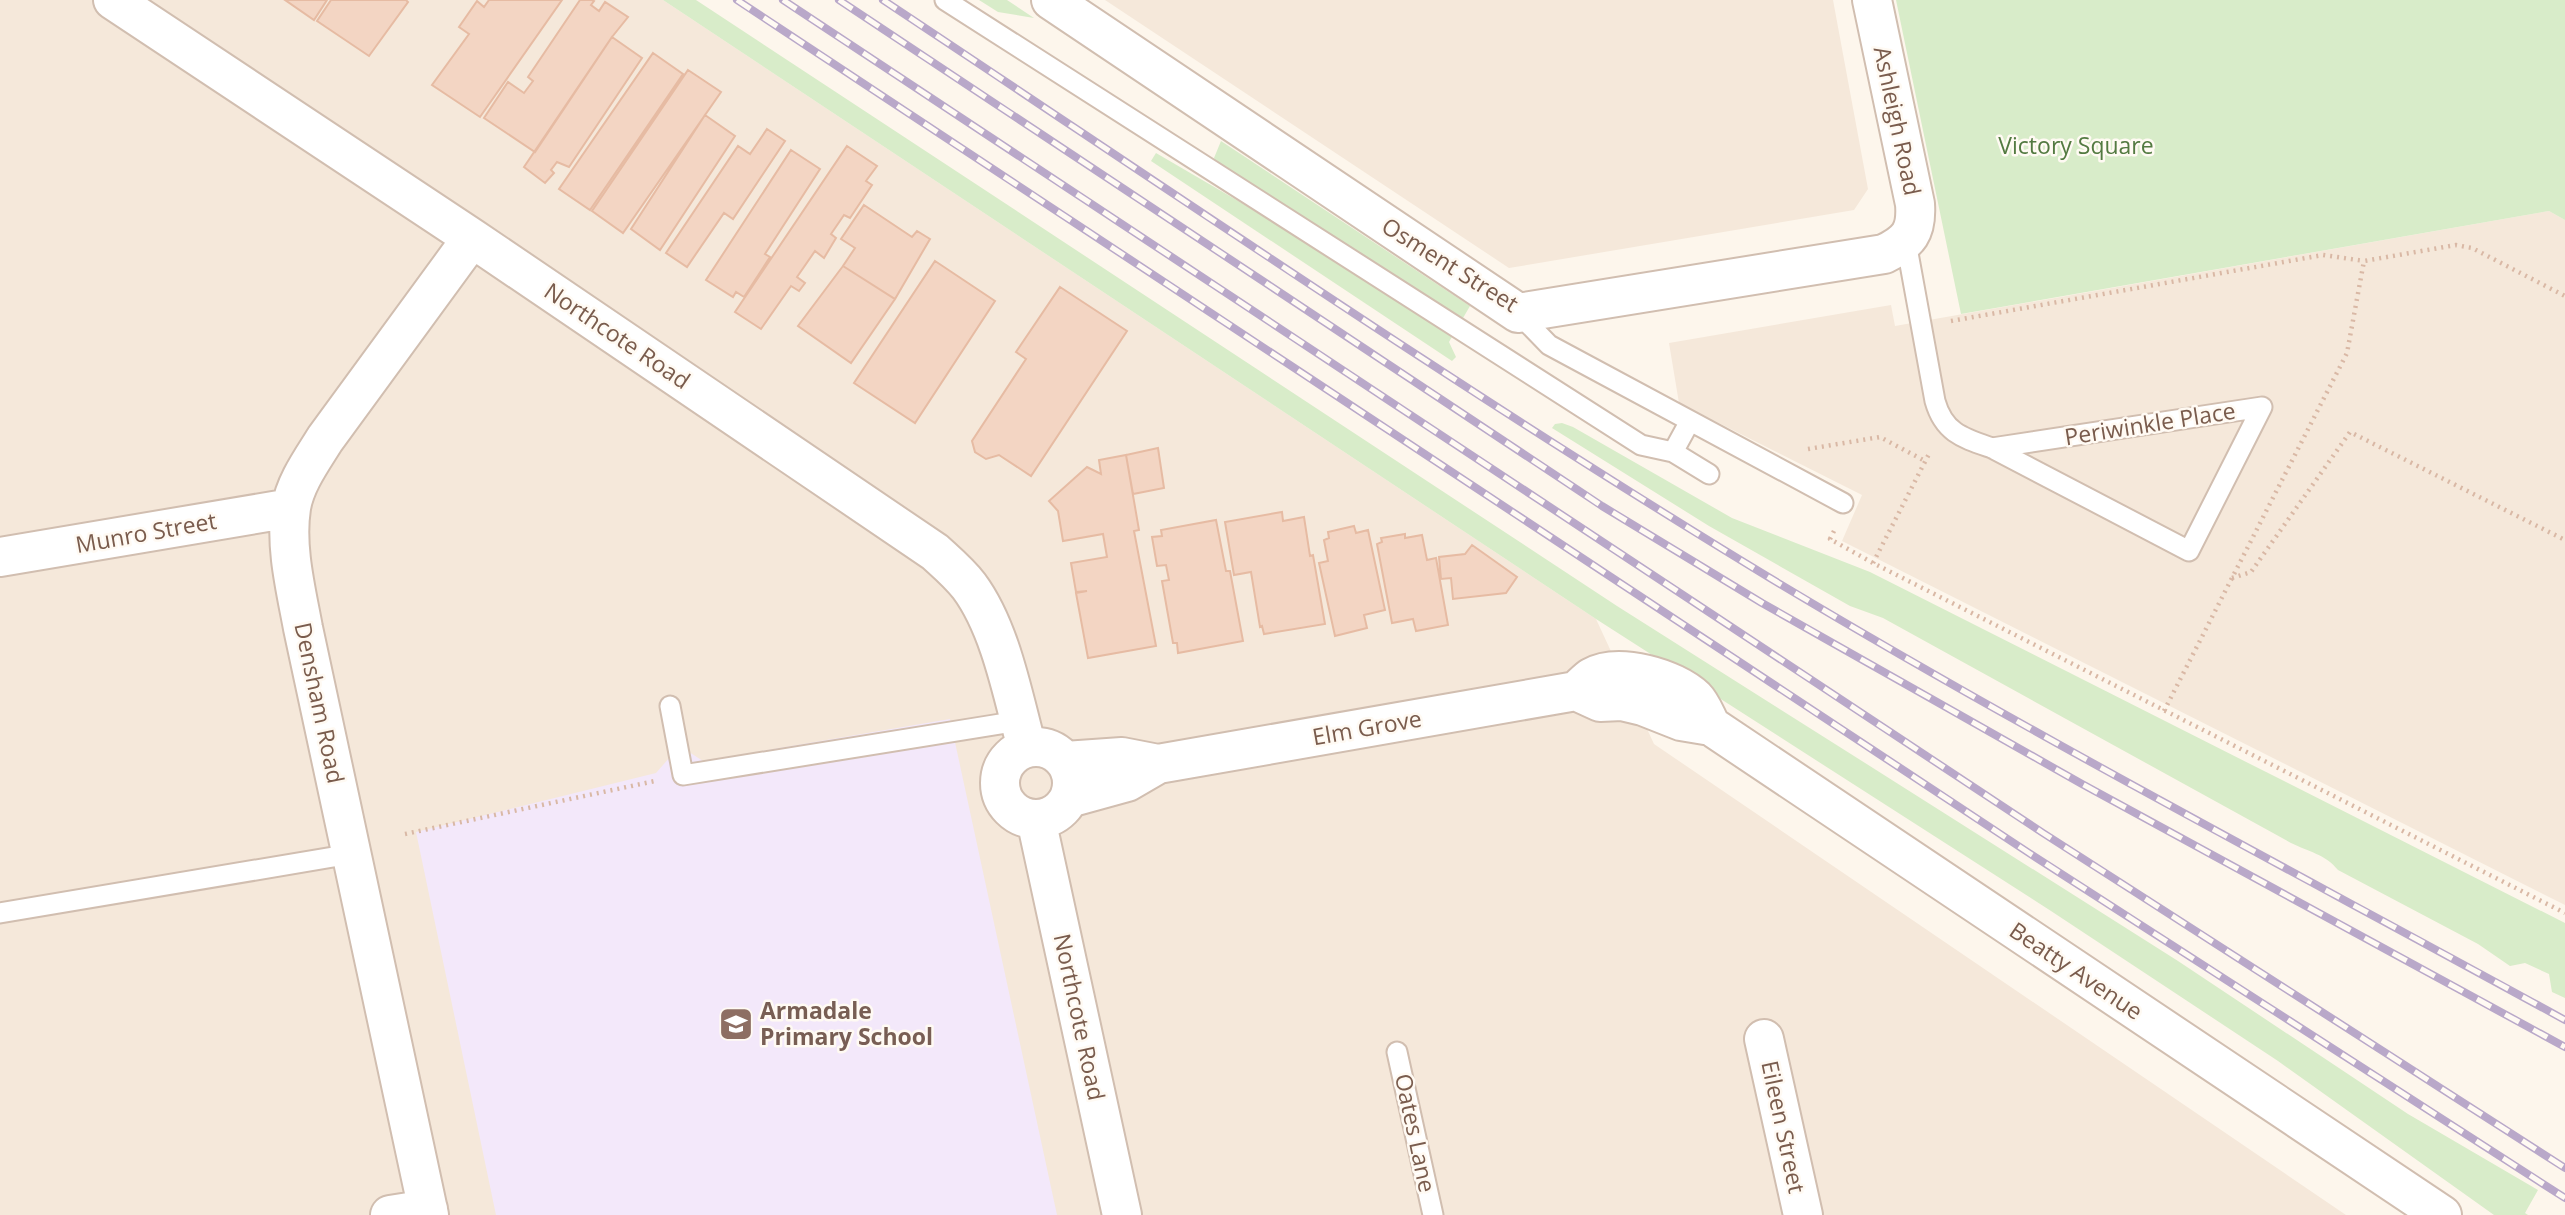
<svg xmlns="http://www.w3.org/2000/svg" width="2565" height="1215" viewBox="0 0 2565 1215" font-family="'Open Sans',sans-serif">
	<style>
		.residential { fill: #f5e8da }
		.education { fill: #f3e8fa }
		.green { fill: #d8ecc9 }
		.building { fill: #f3d5c3; stroke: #e6bba3; stroke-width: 2 }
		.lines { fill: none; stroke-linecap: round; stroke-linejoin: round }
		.lane-casing { stroke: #d1beb0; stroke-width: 23 }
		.street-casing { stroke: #d1beb0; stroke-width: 42 }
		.path { stroke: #d9b8a5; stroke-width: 4.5; stroke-dasharray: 2 5; stroke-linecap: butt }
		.lane { stroke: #fff; stroke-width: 19 }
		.street { stroke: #fff; stroke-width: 38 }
		.rail-casing { stroke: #b9a8c9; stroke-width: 8 }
		.rail { stroke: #fffaf3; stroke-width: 5; stroke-dasharray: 16; stroke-linecap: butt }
		.labels { text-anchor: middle; stroke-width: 5; stroke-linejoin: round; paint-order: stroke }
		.street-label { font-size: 23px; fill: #7a5c4d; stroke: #fffaf3 }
		.park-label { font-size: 23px; fill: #537a41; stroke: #fffaf3 }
		.education-label { font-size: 23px; font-weight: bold; fill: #785e54; stroke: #fffaf3; text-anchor: start }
	</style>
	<rect width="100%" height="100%" fill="#fdf6ec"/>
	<!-- residential -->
	<path class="residential" d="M0,0h663l933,619 58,125 692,471h-2346z
		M1105,0h728l35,189 -14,21 -345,58z
		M2549,211l16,9v685l-723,-364 20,-46 -183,-92 -10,-60 222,-38 4,21z"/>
	<!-- education -->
	<path class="education" d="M679,703l10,49 14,9 247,-42 107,496h-561l-80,-383 240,-59 14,-16 -10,-51z"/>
	<!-- green -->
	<path class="green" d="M663,0h33l921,606 561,355 230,153 130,76 -13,23 3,2h-34l-216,-154 -227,-150 -455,-292z
		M979,0h28l27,18 -36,-6z
		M1896,0h669v220l-16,-9 -588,103z
		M1221,141l249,165 -7,12 -246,-153 -3,-7z
		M1156,153l84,49 213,133 -4,7 7,15 -4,4 -301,-200z
		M1562,423l11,4 159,91 138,54 695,351v75l-13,-6 -3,-18 -24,-11 -15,3 -32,-22 -140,-74c-13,-16 -29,-18 -47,-27l-408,-225 -33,-12 -141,-80 -157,-98 3,-4z"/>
	<!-- building -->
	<path class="building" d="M285,0h42l-13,20z
		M331,0h75l2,2 -39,54 -52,-35z
		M489,0h73l-82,117 -48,-32 37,-51 -10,-7 18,-26 7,6z
		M580,0h12l2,1 -3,4 8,6 6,-9 23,15 -16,20 -77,115 -51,-34 24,-36 16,11 9,-12 -5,-4z
		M612,37l30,21 -73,109 -12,-5 -6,8 3,3 -9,10 -21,-16z
		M653,53l30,21 -93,136 -31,-21z
		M688,70l33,22 -98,141 -31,-22z
		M705,115l30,21 -75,114 -29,-21z
		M767,129l18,12 -52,78 -9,-6 -37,54 -21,-14 72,-107 12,8z
		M847,146l30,20 -11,15 6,4 -22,33 -6,-3 -13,19 5,4 -12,20 -9,-7 -18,26 8,6 -6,8 -8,-5 -30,43 -26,-17z
		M791,150l29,19 -55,85 5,3 -26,40 -8,-5 -3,5 -27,-17z
		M864,205l48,32 5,-6 13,8 -35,60 -52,-33 12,-18 -14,-9z
		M935,261l60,40 -80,122 -61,-40z
		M843,266l52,33 -44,64 -53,-37z
		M1060,287l67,44 -96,145 -32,-21 -13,4 -11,-7 -3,-11 54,-82 -10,-7z
		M1158,448l6,40 -31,6 -7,-39z
		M1126,455l13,75 -5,1 22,115 -68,12 -12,-65 11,-2 -11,1 -5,-29 36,-6 -4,-23 -40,7 -5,-30 -9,-10 38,-34 14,7 -2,-14z
		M1282,512l1,9 21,-4 6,39 3,-1 12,69 -61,10 -2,-8 -2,1 -9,-55 -17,3 -9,-53z
		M1216,520l10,51h4l13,70 -65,12 -1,-10h-4l-11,-62 7,-1 -3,-15 -9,1 -5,-29 10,-1 -1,-6z
		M1354,526l2,7 12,-3 17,80 -21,5 3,13 -32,8 -16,-73 9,-2 -4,-21 5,-2 -1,-6z
		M1405,534v4l17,-3 5,25 9,-2 12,67 -32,6 -3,-12 -21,4 -15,-79 5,-2 -1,-4z
		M1472,545l45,32 -11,16 -53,6 -2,-21 -10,1 -2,-22 26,-3z"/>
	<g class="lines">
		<!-- lane casing -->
		<g class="lane-casing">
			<path id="lane" d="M945,0l696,445 32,7 36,22
				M1906,242l29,159c9,32 28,37 57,47l197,103 73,-144 -270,41
				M1518,313l31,32 294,158
				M1673,452l17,-31
				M670,706l13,69 336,-54
				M0,913l351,-59
				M1397,1052l36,163"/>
		</g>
		<!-- street casing -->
		<g class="street-casing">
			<path id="street" d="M113,0l359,238 463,314c12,11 24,21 34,34 32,43 44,111 58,162
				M1051,0l467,313 366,-59c25,-12 33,-22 31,-50l-43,-204
				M0,557l291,-49
				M1576,691l24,11 22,-1 21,5 38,15 30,5 731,489
				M1000 783a36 36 0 1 1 72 0a36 36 0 1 1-72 0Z
				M1065,761l57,-4 36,7
				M1069,798l58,-16 31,-18 418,-73c5,-4 11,-11 16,-14 27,-15 82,1 103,21 7,7 11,19 16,28
				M1036,819l86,396
				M1764,1039l39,176
				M390,1215l38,-6
				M429,1215l-126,-587c-7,-38 -18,-81 -12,-120 4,-25 21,-48 34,-69l147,-201"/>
		</g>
		<!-- path -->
		<path class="path" d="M1951,321l372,-66 41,6
			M1808,449l72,-12 45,24
			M1834,531l-4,8 43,24 692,350
			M1873,563l57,-111
			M2232,578l19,-6 99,-140 215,108
			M2164,711l183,-358 17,-92 92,-16 16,3 93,48
			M405,834l250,-53"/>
		<!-- lane -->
		<use href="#lane" class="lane"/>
		<!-- street -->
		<use href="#street" class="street"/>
		<!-- rail casing -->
		<g class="rail-casing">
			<path id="rail" d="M737,0l1292,853 536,345
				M783,0l1260,833 522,335
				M839,0l763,506 160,97 320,181 483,263
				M883,0c294,195 585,395 887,578 259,156 529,296 795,442"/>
		</g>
		<!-- rail -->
		<use href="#rail" class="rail"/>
	</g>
	<!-- icons -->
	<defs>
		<g id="school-square" transform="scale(1.75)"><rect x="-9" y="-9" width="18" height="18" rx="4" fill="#8d6e63" stroke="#fffaf3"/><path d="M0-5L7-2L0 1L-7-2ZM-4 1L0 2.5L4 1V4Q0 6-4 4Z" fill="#fff"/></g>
	</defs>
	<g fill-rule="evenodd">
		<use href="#school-square" x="736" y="1024"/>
	</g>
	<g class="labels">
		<!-- street labels -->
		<g class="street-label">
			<text transform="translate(1897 121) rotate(78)" y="8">Ashleigh Road</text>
			<text transform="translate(1450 265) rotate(32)" y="8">Osment Street</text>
			<text transform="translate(617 336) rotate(34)" y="8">Northcote Road</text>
			<text transform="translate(2150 424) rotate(-9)" y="8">Periwinkle Place</text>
			<text transform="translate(146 533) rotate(-10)" y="8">Munro Street</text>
			<text transform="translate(319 703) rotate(78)" y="8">Densham Road</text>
			<text transform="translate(1367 728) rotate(-10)" y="8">Elm Grove</text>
			<text transform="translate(2076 971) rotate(34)" y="8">Beatty Avenue</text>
			<text transform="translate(1079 1017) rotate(78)" y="8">Northcote Road</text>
			<text transform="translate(1783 1127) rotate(78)" y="8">Eileen Street</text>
			<text transform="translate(1415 1133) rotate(78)" y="8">Oates Lane</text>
		</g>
		<!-- park labels -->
		<g class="park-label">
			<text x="2076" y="154">Victory Square</text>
		</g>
		<!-- education labels -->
		<g class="education-label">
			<text x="760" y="1019">Armadale<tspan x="760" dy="26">Primary School</tspan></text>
		</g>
	</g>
</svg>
